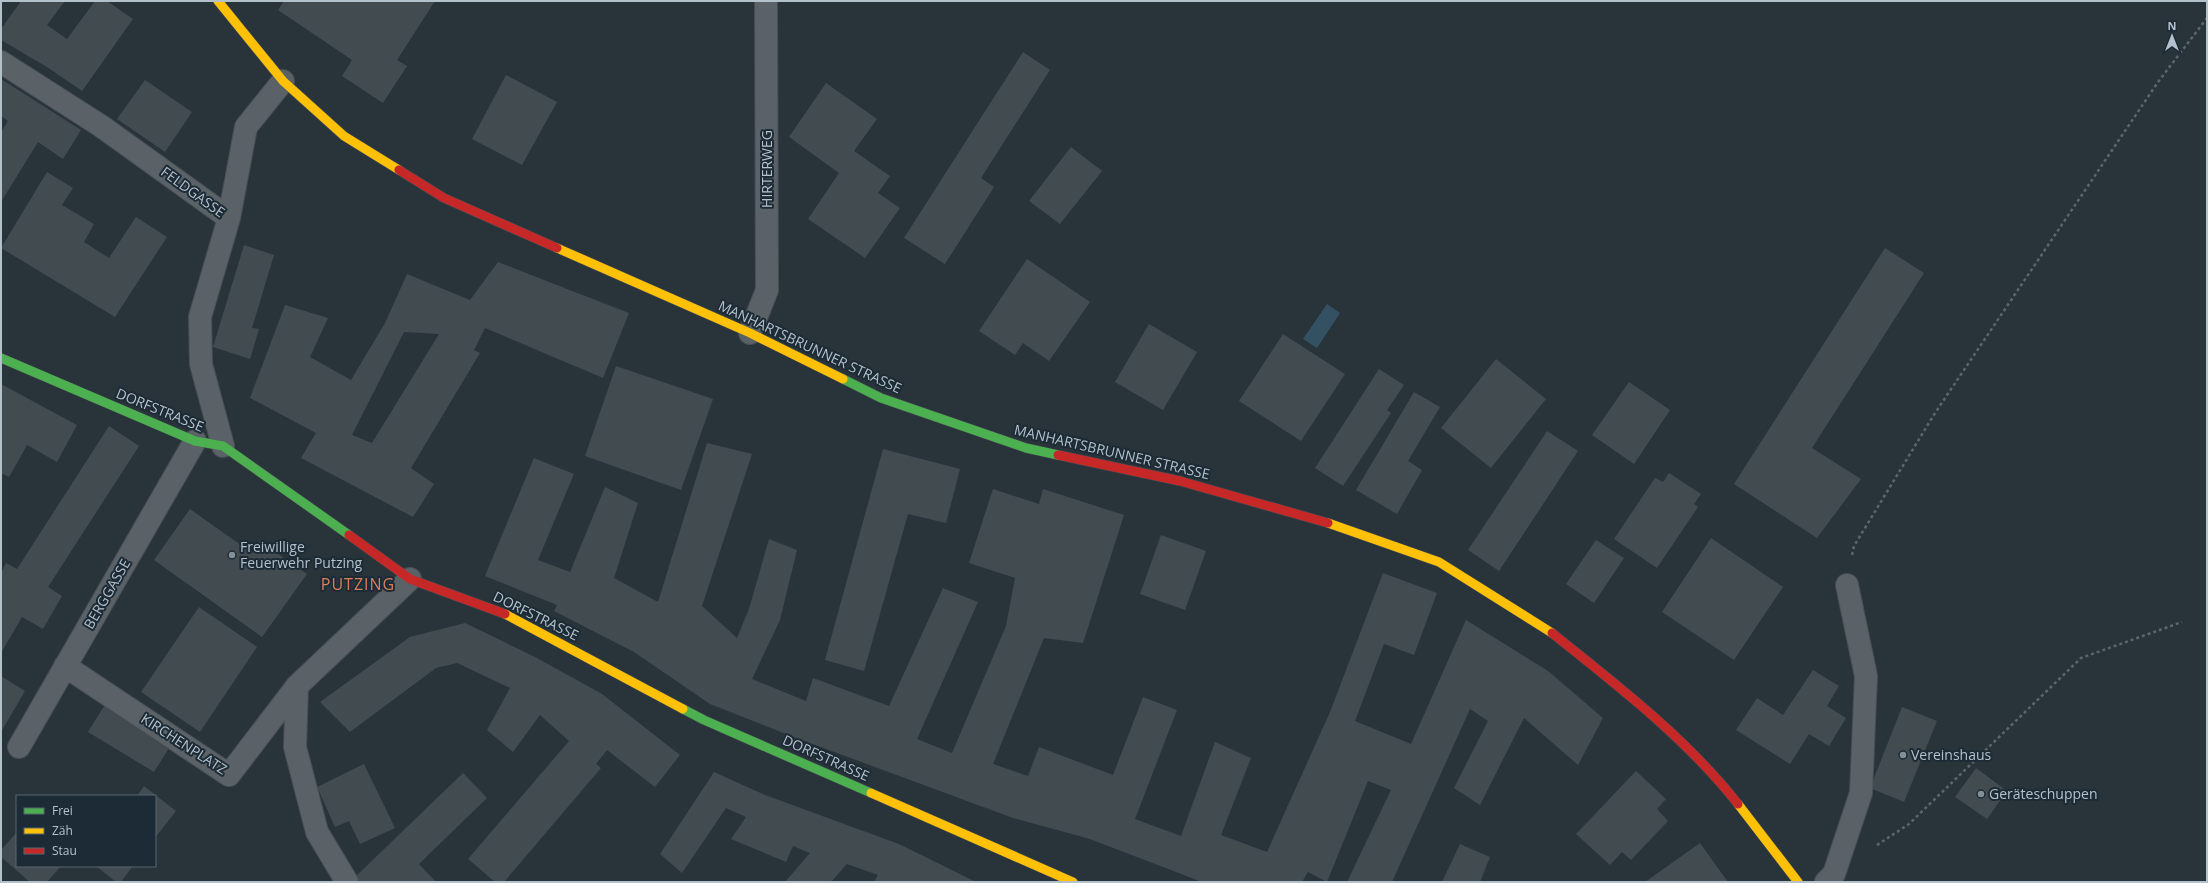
<svg xmlns="http://www.w3.org/2000/svg" width="2208" height="883" viewBox="0 0 2208 883" font-family="'Open Sans',sans-serif">
	<style>
		.water { fill: #345164 }
		.building { fill: #424b50; fill-rule: evenodd }
		.lines { fill: none; stroke-linecap: round; stroke-linejoin: round }
		.lane-casing { stroke: #484f54; stroke-width: 24 }
		.street-casing { stroke: #484f54; stroke-width: 24 }
		.fast-casing { stroke: #484f54; stroke-width: 10 }
		.slow-casing { stroke: #484f54; stroke-width: 10 }
		.jam-casing { stroke: #484f54; stroke-width: 10 }
		.path { stroke: #5d666a; stroke-width: 2.5; stroke-dasharray: 3 3; stroke-linecap: butt }
		.lane { stroke: #5a6267; stroke-width: 22 }
		.street { stroke: #5a6267; stroke-width: 22 }
		.fast { stroke: #4caf50; stroke-width: 9 }
		.slow { stroke: #ffc107; stroke-width: 9 }
		.jam { stroke: #c62828; stroke-width: 9 }
		.poi-dot { fill: #839098; stroke: #1c2b35; stroke-width: 1.5 }
		.labels { text-anchor: middle; stroke-width: 4; stroke-linejoin: round; paint-order: stroke }
		.street-label { font-size: 14px; fill: #b3c1cb; stroke: #1c2b35 }
		.poi-label { font-size: 14px; fill: #b3c1cb; stroke: #1c2b35; text-anchor: start }
		.quarter-label { font-size: 16px; letter-spacing: 1px; fill: #dc7e5d; stroke: #1c2b35 }
	</style>
	<rect width="100%" height="100%" fill="#29343a"/>
	<!-- water -->
	<path class="water" d="M1327,304l13,9 -23,35 -14,-9z"/>
	<!-- building -->
	<path class="building" d="M21,1h44l-18,24 20,14 28,-38h12l26,18 -51,72 -35,-24 -46,-27v-11z
		M284,1h151l-38,59 10,6 -24,37 -41,-27 10,-16 -74,-50z
		M1023,52l27,18 -69,108 13,9 -49,77 -41,-26z
		M506,75l51,27 -35,63 -50,-26z
		M1,79l80,51 -18,29 -25,-17 -37,60v-70l7,-11 -7,-5z
		M145,80l47,32 -27,40 -48,-33z
		M826,83l51,36 -23,32 36,25 -12,17 22,15 -35,50 -57,-39 31,-46 -50,-36z
		M1071,147l31,24 -42,53 -31,-23z
		M47,172l26,16 -11,17 32,19 -10,18 25,16 27,-41 31,20 -52,80 -114,-69z
		M244,245l30,10 -22,73 7,1 -9,30 -37,-12z
		M1885,248l39,25 -112,175 49,31 -44,59 -83,-54z
		M1027,259l63,43 -41,59 -26,-18 -8,12 -36,-24z
		M498,262l131,51 -26,65 -118,-50 -11,22 6,3 -69,115 23,16 -21,33 -112,-59 15,-25 -66,-35 35,-93 43,13 -18,39 41,23 34,-57 22,-49 63,26zM404,332l35,2 -67,109 -20,-8z
		M1149,324l48,28 -34,58 -48,-28z
		M1283,334l62,40 -44,67 -62,-40z
		M1496,359l50,40 -55,69 -50,-40z
		M616,366l97,33 -32,91 -96,-34z
		M1379,369l25,16 -17,25 4,3 -48,73 -28,-18z
		M1629,382l41,28 -36,54 -42,-29z
		M1,384l76,41 -20,37 -30,-17 -18,32 -8,-4z
		M1414,392l26,15 -32,54 14,9 -25,44 -41,-24z
		M109,426l30,20 -91,141 14,9 -19,33 -21,-12 -21,36v-80l5,-10 11,6z
		M1547,431l31,20 -79,120 -31,-21z
		M707,443l45,11 -50,152 35,32 12,-29 20,-70 28,11 -17,70 -28,59 54,22 7,-23 76,28 54,-118 35,14 -61,137 35,14 54,-127 9,-48 -46,-15 24,-74 46,15 4,-15 81,26 -41,128 -39,-5 -51,126 35,12 11,-29 74,28 30,-78 34,13 -42,109 46,17 34,-94 36,16 -30,77 46,17 63,-140 53,-139 54,20 -23,62 -30,-11 -29,77 56,23 55,-124 82,51 55,47 -25,47 -54,-47 -44,87 -26,-17 34,-67 -18,-12 -78,173h-45l44,-92 -23,-9 -41,101 -19,-10 -6,10h-100l-112,-43 -77,-21 -222,-82 -81,-32 -76,-52 -80,-41 3,-6 -72,-29 49,-118 40,16 -36,86 32,12 35,-85 33,16 -24,75 44,24z
		M883,449l77,20 -14,54 -38,-9 -44,157 -39,-11z
		M1669,473l32,21 -7,10 4,3 -41,61 -43,-29 41,-61 8,4z
		M190,509l62,44 8,-12 47,33 -45,63 -108,-77z
		M1161,535l45,16 -21,59 -45,-16z
		M1711,538l72,49 -49,73 -72,-48z
		M1596,540l28,18 -30,45 -28,-19z
		M199,607l58,40 -57,85 -59,-40z
		M465,623l70,34 67,37 78,61 -25,32 -48,-37 -11,14 5,4 -97,114h-9l-27,-23 101,-118 -29,-26 -27,37 -26,-22 23,-42 -53,-25 -21,5 -86,64 -30,-30 90,-65z
		M1813,670l26,16 -12,20 19,12 -17,28 -20,-12 -19,30 -54,-34 21,-32 26,17z
		M1,676l24,15 -24,41z
		M106,703l66,40 -18,29 -66,-40z
		M1902,707l35,14 -33,81 -34,-14z
		M364,764l31,64 -35,16 -11,-23 -14,6 -18,-40z
		M1976,768l31,23 -20,28 -32,-22z
		M1636,771l30,28 -9,10 11,12 -37,39 -9,-8 -12,13 -34,-31z
		M714,772l51,23 134,49 77,38h-102l4,-7 -31,-11 -16,18h-46l25,-29 -17,-7 -7,16 -55,-23 15,-22 -20,-9 -44,65 -22,-19z
		M463,773l24,25 -68,66 17,18h-78l-4,-4z
		M144,786l32,25 -21,27v-42h-18z
		M17,832v34h44l-14,16h-17l-29,-25v-7z
		M1700,843l28,39h-83z
		M1460,844l30,13 -10,25h-38z
		M96,866h37l-12,16h-5z"/>
	<g class="lines">
		<!-- lane casing -->
		<g class="lane-casing">
			<path id="lane" d="M1826,882l8,-8 27,-81 5,-117 -19,-91"/>
		</g>
		<!-- street casing -->
		<g class="street-casing">
			<path id="street" d="M1,62l100,64 128,92 -29,99 1,47 22,82
				M229,218l17,-91 37,-46
				M750,333l17,-43 -1,-289
				M65,666l164,109 68,-89
				M19,747l176,-306
				M347,882l-30,-50 -22,-85 2,-61 113,-107"/>
		</g>
		<!-- fast casing -->
		<g class="fast-casing">
			<path id="fast" d="M1,358l194,83 28,5 126,89
				M843,379l38,19 145,50 32,7
				M683,709l21,11 167,73"/>
		</g>
		<!-- slow casing -->
		<g class="slow-casing">
			<path id="slow" d="M218,1l65,80 61,55 55,34
				M557,248l193,85 93,46
				M1328,523l111,39 113,71
				M505,614l178,95
				M871,793l202,89
				M1738,804l60,78"/>
		</g>
		<!-- jam casing -->
		<g class="jam-casing">
			<path id="jam" d="M399,170l45,28 113,50
				M1058,455l122,26 148,42
				M349,535l61,44 95,35
				M1552,633c65,52 134,105 186,171"/>
		</g>
		<!-- path -->
		<path class="path" d="M1852,555l2,-9 81,-133 223,-331 49,-64
			M1877,845l32,-21 172,-166 101,-36"/>
		<!-- lane -->
		<use href="#lane" class="lane"/>
		<!-- street -->
		<use href="#street" class="street"/>
		<!-- fast -->
		<use href="#fast" class="fast"/>
		<!-- slow -->
		<use href="#slow" class="slow"/>
		<!-- jam -->
		<use href="#jam" class="jam"/>
	</g>
	<!-- markers -->
	<g class="poi-dot">
		<circle cx="232" cy="555" r="4"/>
		<circle cx="1903" cy="755" r="4"/>
		<circle cx="1981" cy="794" r="4"/>
	</g>
	<g class="labels">
		<!-- street labels -->
		<g class="street-label">
			<text transform="translate(767 169) rotate(-90)" y="5">HIRTERWEG</text>
			<text transform="translate(193 192) rotate(36)" y="5">FELDGASSE</text>
			<text transform="translate(810 347) rotate(25)" y="5">MANHARTSBRUNNER STRASSE</text>
			<text transform="translate(160 410) rotate(22)" y="5">DORFSTRASSE</text>
			<text transform="translate(1112 452) rotate(13)" y="5">MANHARTSBRUNNER STRASSE</text>
			<text transform="translate(107 594) rotate(-60)" y="5">BERGGASSE</text>
			<text transform="translate(536 616) rotate(26)" y="5">DORFSTRASSE</text>
			<text transform="translate(184 744) rotate(33)" y="5">KIRCHENPLATZ</text>
			<text transform="translate(826 758) rotate(24)" y="5">DORFSTRASSE</text>
		</g>
		<!-- poi labels -->
		<g class="poi-label">
			<text x="240" y="552">Freiwillige<tspan x="240" dy="16">Feuerwehr Putzing</tspan></text>
			<text x="1911" y="760">Vereinshaus</text>
			<text x="1989" y="799">Geräteschuppen</text>
		</g>
		<!-- quarter labels -->
		<g class="quarter-label">
			<text x="358" y="590">PUTZING</text>
		</g>
	</g>
	<!-- border -->
	<rect width="2208" height="883" fill="none" stroke="#b3c1cb" stroke-width="4"/>
	<!-- legend -->
	<rect x="16" y="795" width="140" height="72" fill="#1c2b35" stroke="#586771"/>
	<rect x="24" y="808" width="20" height="6" fill="#4caf50" stroke="#586771"/>
	<text x="52" y="815" font-size="12" fill="#b3c1cb">Frei</text>
	<rect x="24" y="828" width="20" height="6" fill="#ffc107" stroke="#586771"/>
	<text x="52" y="835" font-size="12" fill="#b3c1cb">Zäh</text>
	<rect x="24" y="848" width="20" height="6" fill="#c62828" stroke="#586771"/>
	<text x="52" y="855" font-size="12" fill="#b3c1cb">Stau</text>
	<!-- north arrow -->
	<g transform="translate(2172 36)" stroke="#1c2b35" stroke-width="3" paint-order="stroke">
	<path d="M0-3L7 15L0 10L-7 15Z" fill="#b3c1cb"/>
	<text y="-6" font-size="11" font-weight="bold" text-anchor="middle" fill="#b3c1cb">N</text>
	</g>
</svg>
